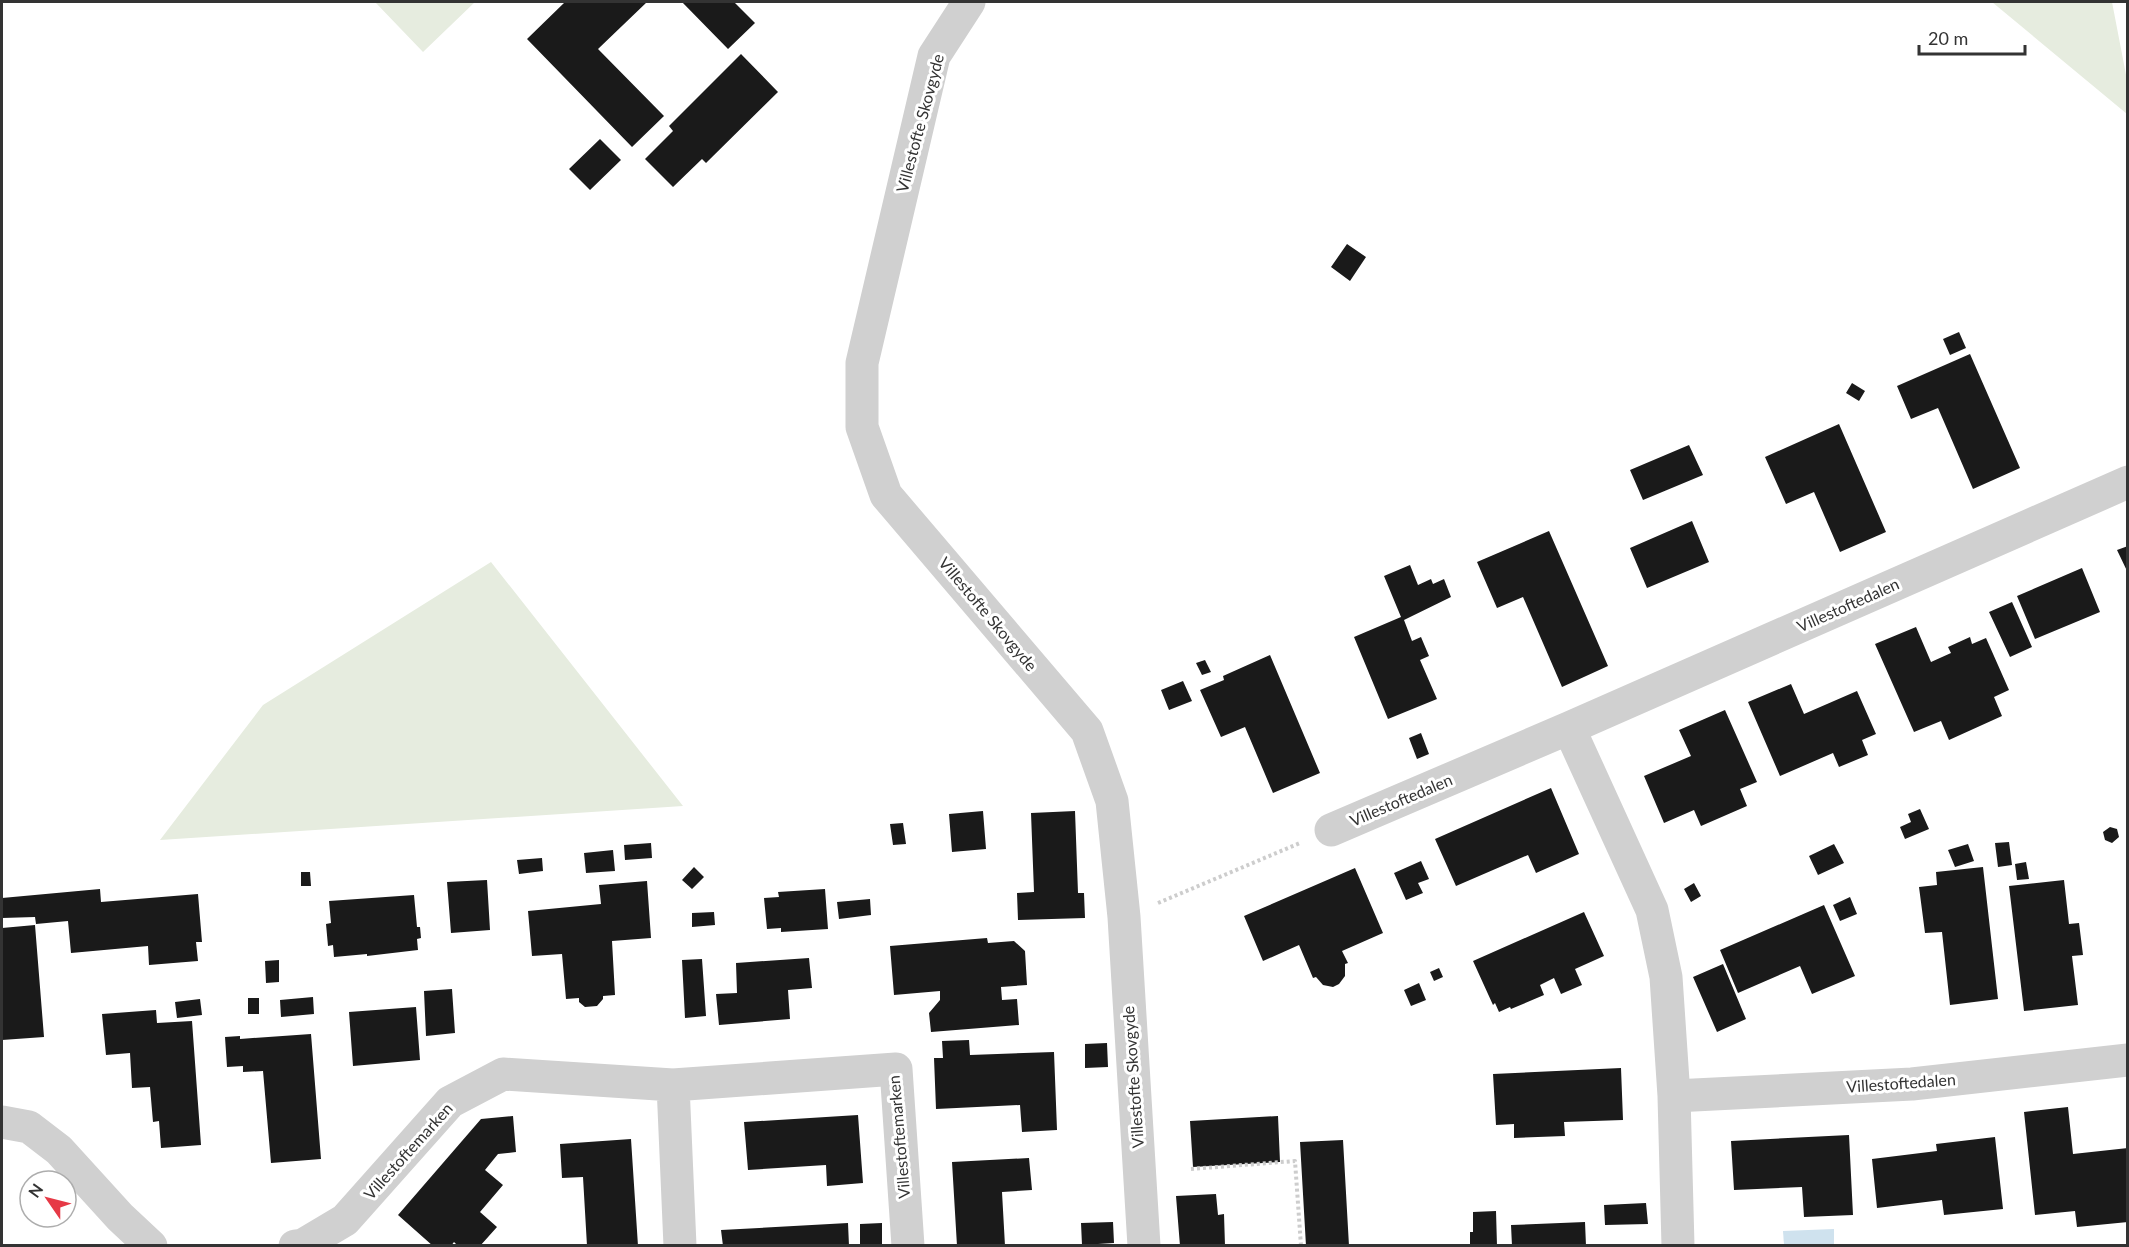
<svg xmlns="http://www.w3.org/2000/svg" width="2129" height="1247" viewBox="0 0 2129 1247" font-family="Lato,sans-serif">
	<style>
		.green { fill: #e6ecdf }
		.water { fill: #cfe2ee }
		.building { fill: #1a1a1a }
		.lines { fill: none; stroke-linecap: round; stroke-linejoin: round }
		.path { stroke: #cdcdcd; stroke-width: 4; stroke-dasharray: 3 3; stroke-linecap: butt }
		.minor { stroke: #d0d0d0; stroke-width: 33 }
		.labels { text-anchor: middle; stroke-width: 6; stroke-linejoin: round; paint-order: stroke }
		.street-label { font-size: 16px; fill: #333; stroke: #fff }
	</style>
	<rect width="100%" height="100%" fill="#fff"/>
	<!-- green -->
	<path class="green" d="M375,2h100l-52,50z
		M1992,2h120l15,78v34z
		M491,562l192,244 -523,34 103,-135z"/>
	<!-- water -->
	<path class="water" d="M1834,1229v16h-50l-1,-14z"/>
	<!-- building -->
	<path class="building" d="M565,2h82l-49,47 66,67 -32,31 -105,-108z
		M682,2h52l21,21 -27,26z
		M741,54l37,38 -72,71 -4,-4 -29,28 -28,-28 28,-28 -4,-5z
		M600,139l21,21 -31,30 -21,-21z
		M1347,244l19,13 -16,24 -19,-14z
		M1959,332l7,16 -16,7 -7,-16z
		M1970,354l50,114 -47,21 -35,-81 -27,11 -14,-33z
		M1852,383l13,8 -6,10 -13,-8z
		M1839,424l47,108 -46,20 -26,-60 -28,12 -21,-47z
		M1689,445l14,30 -60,25 -13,-30z
		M1692,521l17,41 -62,26 -17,-40z
		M1549,531l59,135 -46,21 -39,-90 -26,11 -20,-46z
		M2128,546v27l-11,-23z
		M1410,565l8,20 13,-6 2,5 11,-5 7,18 -47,23 8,21 9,-4 8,19 -9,4 17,39 -49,20 -34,-82 47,-20 -17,-41z
		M2082,568l18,44 -65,27 -18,-43z
		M2012,602l20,45 -22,10 -21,-45z
		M1916,627l15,35 20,-9 -3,-6 22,-10 2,7 14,-6 23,52 -15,7 8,19 -53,24 -8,-19 -27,11 -39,-88z
		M1270,655l50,118 -47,20 -28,-66 -24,10 -21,-47 24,-10 -1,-4z
		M1205,660l6,12 -9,3 -6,-12z
		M1183,681l9,20 -23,9 -8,-20z
		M1791,684l13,30 53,-23 19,43 -14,6 6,15 -29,12 -6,-14 -53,23 -32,-74z
		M1725,710l32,72 -17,7 7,17 -46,20 -7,-16 -30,13 -20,-47 47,-20 -12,-26z
		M1421,733l8,21 -12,5 -8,-21z
		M1551,788l28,66 -43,19 -8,-18 -72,31 -21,-47z
		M1920,809l9,20 -24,10 -5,-12 11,-5 -3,-8z
		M983,811l3,38 -34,3 -3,-38z
		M1075,811l3,82h6l1,25 -67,2 -1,-27 17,-1 -3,-79z
		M903,823l3,21 -13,1 -3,-21z
		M2110,827l7,2 2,8 -7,6 -7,-3 -2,-8z
		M2009,842l3,23 -14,2 -3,-24z
		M651,843l1,15 -27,2 -1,-15z
		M1834,844l10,19 -26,12 -9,-19z
		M1968,844l6,17 -19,6 -7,-17z
		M613,850l2,21 -29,2 -2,-20z
		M542,858l1,13 -24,3 -2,-14z
		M1421,861l8,18 -11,4 5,10 -17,7 -12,-27z
		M2026,862l3,17 -12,1 -2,-16z
		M694,867l10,10 -12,12 -10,-9z
		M1983,867l15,132 -48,6 -8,-73 -17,1 -6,-46 18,-2 -1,-13z
		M1355,868l28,65 -41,18 6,12 -3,1v12l-6,8 -6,3 -10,-2 -7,-8 -3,1 -14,-33 -36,16 -19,-45z
		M301,872h9l1,14h-10z
		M487,880l3,50 -39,3 -4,-51z
		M2064,880l5,44 10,-1 4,32 -11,1 6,49 -54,6 -15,-125z
		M647,881l4,57 -39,3 3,54 -12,1v3l-6,7 -12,1 -6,-5v-4l-13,1 -4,-45 -30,2 -4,-45 73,-7 -2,-19z
		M1694,883l7,13 -10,6 -7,-13z
		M100,889l1,13 97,-8 4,48h-6l2,19 -49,4 -1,-19 -77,7 -3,-32 -32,3 -1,-7 -33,1v-20z
		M825,889l3,40 -47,3v-4l-14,1 -3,-31 15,-1 -1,-5z
		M414,895l3,32h3l1,11 -4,1 1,11 -51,6v-2l-33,3 -1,-12 -5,1 -2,-22 5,-1 -2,-22z
		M1850,897l7,17 -17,7 -7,-16z
		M870,899l1,16 -32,4 -2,-17z
		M1824,905l31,71 -43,18 -12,-28 -62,27 -18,-43z
		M714,912l1,13 -23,2v-14z
		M1584,912l20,44 -29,13 7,16 -21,9 -7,-16 -14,7 4,10 -33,14 -1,-2 -11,5 -4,-9 -2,2 -20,-44z
		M35,925l9,112 -42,3v-112z
		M987,938l1,5 26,-2 11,10 2,34 -26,2 1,13 15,-1 2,26 -88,7 -2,-19 11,-13v-9l-46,4 -4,-49z
		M809,958l3,30 -24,2 2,29 -71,6 -3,-31 21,-1 -1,-30z
		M702,959l4,57 -21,2 -3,-58z
		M279,960v22l-13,1 -1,-22z
		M1723,964l23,55 -29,13 -24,-55z
		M1439,968l4,9 -9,4 -4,-9z
		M1419,983l7,17 -15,6 -7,-16z
		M452,989l3,44 -29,3 -2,-45z
		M313,997l1,17 -33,3 -1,-17z
		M248,998h11v16h-11z
		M200,999l2,16 -25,3 -2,-16z
		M416,1007l4,53 -67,6 -4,-54z
		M156,1010l1,13 35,-2 9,124 -40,3 -2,-27 -6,1 -3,-35 -18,1 -2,-35 -24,2 -4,-41z
		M311,1034l10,125 -50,4 -8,-92 -20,1v-6l-16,1 -2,-30 15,-1v3z
		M969,1040l1,15 84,-3 3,78 -35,2 -2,-27 -84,4 -2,-51h9l-1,-17z
		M1107,1043l1,24 -23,1v-24z
		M1621,1068l2,52 -59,2 1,14 -51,2v-14l-18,1 -3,-51z
		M2068,1107l5,47 55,-6v74l-51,5 -2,-16 -40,4 -11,-103z
		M858,1115l5,68 -36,3 -1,-21 -78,5 -4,-48z
		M513,1116l3,36 -18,2 -13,16 18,15 -23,27 17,15 -17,19h-22l-4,-4 -3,4h-18l-35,-31 83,-96z
		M1278,1116l2,46 -87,5 -3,-46z
		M1849,1135l4,80 -49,2 -2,-30 -68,3 -3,-49z
		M1995,1137l8,72 -59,6 -2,-15 -65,8 -5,-49 65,-8 -1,-7z
		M631,1139l7,107h-51l-4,-69 -21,1 -2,-34z
		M1343,1140l6,106h-43l-6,-104z
		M1029,1158l3,32 -30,2 3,54h-48l-5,-84z
		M1216,1194l2,21 6,-1 1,32h-45l-4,-50z
		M1646,1203l2,21 -43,1 -1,-20z
		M1496,1211l1,35h-27v-14h3v-20z
		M1113,1222l1,21 -32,2 -1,-22z
		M1585,1222l1,24h-74l-1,-21z
		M848,1223l1,23h-126l-2,-16z
		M882,1223v23h-22v-22z"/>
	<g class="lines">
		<!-- path -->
		<path class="path" d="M1158,903l142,-60
			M1191,1169l104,-8 6,85"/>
		<!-- minor -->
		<path class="minor" d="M969,2l-35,54 -72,307v64l24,68 201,236 25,70 12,116 20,329
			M1569,728l83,182 14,67 8,119 4,150
			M1331,830l238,-102 559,-246
			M673,1085l7,161
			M1674,1096l238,-12 216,-24
			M2,1122l27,5 30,23 61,67 31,29
			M295,1246l8,-1 42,-25 105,-118 53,-28 170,11 223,-16 12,177"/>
	</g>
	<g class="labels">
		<!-- street labels -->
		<g class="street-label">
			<text transform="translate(920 123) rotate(-75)" y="6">Villestofte Skovgyde</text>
			<text transform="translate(1848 605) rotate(-24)" y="6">Villestoftedalen</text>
			<text transform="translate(988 614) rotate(50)" y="6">Villestofte Skovgyde</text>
			<text transform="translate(1401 800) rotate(-23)" y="6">Villestoftedalen</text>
			<text transform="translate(1133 1077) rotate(-94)" y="6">Villestofte Skovgyde</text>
			<text transform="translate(1901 1083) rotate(-4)" y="6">Villestoftedalen</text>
			<text transform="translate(899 1137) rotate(-95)" y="6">Villestoftemarken</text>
			<text transform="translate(408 1151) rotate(-48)" y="6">Villestoftemarken</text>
		</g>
	</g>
	<!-- border -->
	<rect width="2129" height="1247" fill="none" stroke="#333333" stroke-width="6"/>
	<!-- north arrow -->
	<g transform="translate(48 1199) rotate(305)"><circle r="28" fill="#ffffff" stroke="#adadad" stroke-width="1.5"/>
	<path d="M0-4.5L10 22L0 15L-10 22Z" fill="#e63946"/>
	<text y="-9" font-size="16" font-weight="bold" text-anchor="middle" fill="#333333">N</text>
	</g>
	<!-- scale -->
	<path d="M1919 45v9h106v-9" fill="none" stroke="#333333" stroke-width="3"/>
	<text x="1928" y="45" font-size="18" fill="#333333" stroke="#ffffff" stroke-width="4.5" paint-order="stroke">20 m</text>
</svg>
